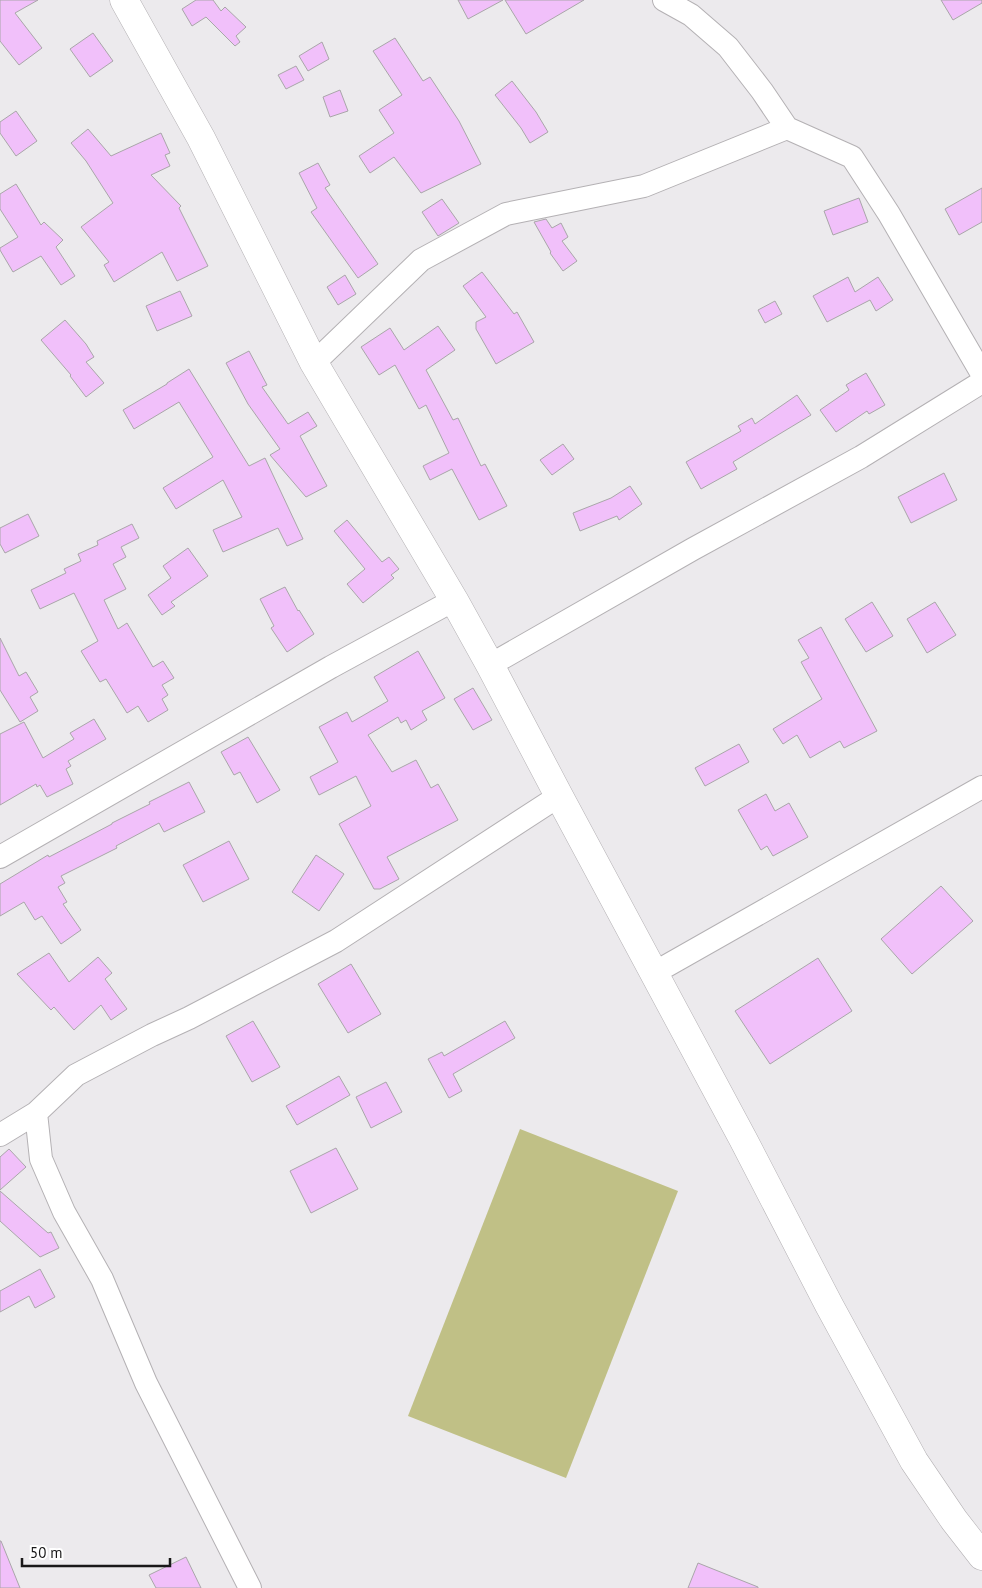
<svg xmlns="http://www.w3.org/2000/svg" width="982" height="1588" viewBox="0 0 982 1588" font-family="'PT Sans',sans-serif">
	<style>
		.green { fill: #c0c086 }
		.building { fill: #f1c0fa; stroke: #a9a6a9 }
		.lines { fill: none; stroke-linecap: round; stroke-linejoin: round }
		.street-casing { stroke: #b4b1b4; stroke-width: 24 }
		.secondary-casing { stroke: #b4b1b4; stroke-width: 29 }
		.street { stroke: #fff; stroke-width: 22 }
		.secondary { stroke: #fff; stroke-width: 28 }
	</style>
	<rect width="100%" height="100%" fill="#eceaed"/>
	<!-- green -->
	<path class="green" d="M520,1129l158,62 -112,287 -158,-62z"/>
	<!-- building -->
	<path class="building" d="M0,0h38l-23,13 27,35 -23,17 -19,-24z
		M196,0h17l8,11 4,-4 21,20 -10,9 4,6 -5,4 -29,-29 -14,9 -10,-17z
		M458,0h45l-35,19z
		M505,0h79l-58,34z
		M941,0h41v3l-29,17z
		M93,33l20,28 -23,16 -20,-28z
		M395,38l28,43 7,-4 29,44 22,43 -60,29 -27,-36 -24,16 -11,-17 35,-23 -15,-23 23,-15 -29,-44z
		M322,42l7,17 -21,12 -9,-15z
		M296,66l8,14 -18,9 -8,-14z
		M512,81l24,31 12,20 -18,11 -9,-15 -26,-33z
		M340,90l8,21 -18,6 -7,-20z
		M16,111l21,30 -21,15 -16,-23v-11z
		M88,129l23,27 50,-23 9,20 -5,2 5,11 -19,9 30,31 -2,2 29,58 -31,15 -15,-29 -48,30 -10,-17 5,-3 -28,-35 32,-24 -27,-42 -15,-18z
		M318,163l12,22 -5,3 53,76 -20,14 -47,-66 6,-4 -18,-35z
		M16,184l25,41 3,-3 19,18 -7,7 19,29 -14,9 -20,-29 -28,16 -13,-22v-2l18,-11 -18,-28v-15z
		M982,188v34l-23,13 -14,-26z
		M859,198l9,24 -35,13 -9,-24z
		M442,199l17,24 -21,13 -16,-24z
		M546,219l6,9 9,-5 7,14 -6,4 15,20 -14,10 -13,-18 1,-1 -17,-30z
		M482,272l32,42 3,-2 17,30 -38,22 -20,-35v-7l10,-5 -23,-31z
		M345,275l11,19 -18,11 -11,-18z
		M848,277l7,15 23,-15 15,23 -17,11 -6,-11 -43,22 -14,-26z
		M180,291l12,25 -35,15 -11,-25z
		M775,301l7,13 -17,9 -7,-13z
		M65,320l21,24 8,13 -8,5 18,21 -18,14 -16,-21 1,-1 -30,-35z
		M438,326l17,24 -29,20 27,50 5,-2 23,48 4,-2 22,42 -28,14 -27,-51 -22,11 -7,-14 26,-13 -23,-48 -7,4 -24,-44 -16,10 -18,-28 29,-19 14,22z
		M249,351l18,34 -5,2 26,37 20,-12 9,14 -17,10 27,50 -21,11 -36,-42 10,-6 -32,-45 -22,-41z
		M189,369l60,97 16,-8 38,81 -16,7 -9,-18 -55,24 -10,-22 29,-13 -19,-37 -47,29 -13,-21 50,-31 -34,-55 -45,27 -11,-19 44,-26v-1z
		M866,373l19,32 -16,9 -2,-3 -31,21 -16,-22 29,-20 -3,-5z
		M797,395l14,20 -78,47 4,7 -36,20 -15,-27 55,-31 -3,-5 14,-8 3,6z
		M563,444l11,15 -22,16 -12,-15z
		M944,473l13,27 -46,23 -13,-26z
		M630,486l12,18 -23,16 -2,-4 -37,15 -7,-18 38,-15z
		M28,514l11,22 -34,17 -5,-9v-16z
		M347,520l35,42 7,-5 10,12 -8,6 3,3 -31,25 -16,-19 18,-15 -31,-38z
		M132,524l7,14 -18,9 5,10 -13,7 13,25 -22,11 14,29 9,-6 26,44 10,-6 11,17 -12,7 6,10 -6,4 6,11 -20,12 -10,-16 -11,7 -21,-34 -6,3 -19,-31 17,-10 -24,-48 -34,16 -9,-19 35,-17 -2,-4 17,-8 -3,-7 20,-9 -1,-4z
		M188,548l20,28 -37,26 4,4 -13,9 -14,-20 23,-17 -8,-12z
		M285,587l13,24 1,-1 15,24 -27,18 -16,-24 3,-2 -14,-27z
		M872,602l21,34 -27,16 -21,-33z
		M935,602l21,33 -29,18 -20,-34z
		M821,627l56,104 -33,17 -4,-7 -30,17 -13,-23 -14,9 -10,-15 49,-30 -21,-37 8,-4 -11,-18z
		M0,638l19,38 7,-4 12,20 -8,5 8,14 -18,11 -20,-32z
		M418,651l27,47 -23,13 5,9 -16,10 -5,-10 -5,3 -3,-6 -30,18 24,37 24,-12 15,28 7,-4 20,36 -71,37 12,22 -19,10h-6l-35,-65 32,-18 -15,-30 -37,19 -9,-18 28,-15 -19,-35 28,-15 5,10 36,-21 -14,-24z
		M473,688l19,32 -19,10 -19,-31z
		M94,719l12,20 -38,22 3,5 -5,3 7,15 -26,13 -7,-12 -3,2 -1,-3 -36,21v-71l24,-12 19,36 31,-19 -4,-6z
		M248,737l32,53 -23,13 -17,-31 -6,3 -13,-23z
		M739,744l10,18 -44,24 -10,-18z
		M189,782l16,30 -41,20 -5,-9 -43,23 1,2 -56,28 4,7 -7,4 9,15 -4,2 18,26 -20,14 -19,-28 -7,4 -11,-18 -24,14v-32l48,-29 1,2 63,-33v-1l38,-19 -1,-2z
		M766,794l9,17 14,-8 19,34 -35,19 -6,-10 -6,4 -23,-40z
		M229,841l20,38 -46,23 -20,-37z
		M316,855l28,19 -25,37 -27,-19z
		M941,886l32,35 -61,53 -31,-35z
		M49,953l20,29 29,-25 14,16 -7,6 22,30 -16,11 -10,-15 -27,25 -20,-23 -3,3 -34,-36z
		M818,958l34,53 -82,53 -35,-53z
		M351,964l30,50 -33,19 -30,-49z
		M253,1021l27,46 -28,15 -26,-46z
		M505,1021l10,17 -62,36 9,17 -13,7 -21,-39 14,-7 2,4z
		M339,1076l11,19 -53,30 -11,-19z
		M386,1082l16,30 -31,16 -15,-31z
		M336,1148l22,41 -47,24 -21,-42z
		M9,1149l17,18 -26,23v-33z
		M0,1191l48,42 3,-1 8,16 -19,9 -40,-36z
		M40,1269l15,28 -20,11 -6,-12 -29,16v-21z
		M0,1541h1l19,47h-20z
		M186,1557l15,31h-45l-7,-13z
		M698,1563l60,24v1h-70z"/>
	<g class="lines">
		<!-- street casing -->
		<g class="street-casing">
			<path id="street" d="M664,0l27,15 37,32 34,44 25,37 65,29 37,57 93,160
				M314,363l107,-103 85,-46 138,-28 143,-58
				M490,665l203,-116 168,-92 121,-75
				M0,857l331,-190 123,-67
				M654,973l328,-186
				M36,1113l5,46 23,53 38,67 44,104 104,205
				M0,1135l36,-22 40,-38 76,-40 37,-17 147,-77 223,-145"/>
		</g>
		<!-- secondary casing -->
		<g class="secondary-casing">
			<path id="secondary" d="M124,0l77,138 113,225 140,237 36,65 69,131 184,343 86,166 85,156 40,59 28,36"/>
		</g>
		<!-- street -->
		<use href="#street" class="street"/>
		<!-- secondary -->
		<use href="#secondary" class="secondary"/>
	</g>
	<!-- scale -->
	<path d="M22 1558v8h148v-8" fill="none" stroke="#191819" stroke-width="2.5"/>
	<text x="30" y="1558" font-size="15" fill="#191819" stroke="#ffffff" stroke-width="4" paint-order="stroke">50 m</text>
</svg>
